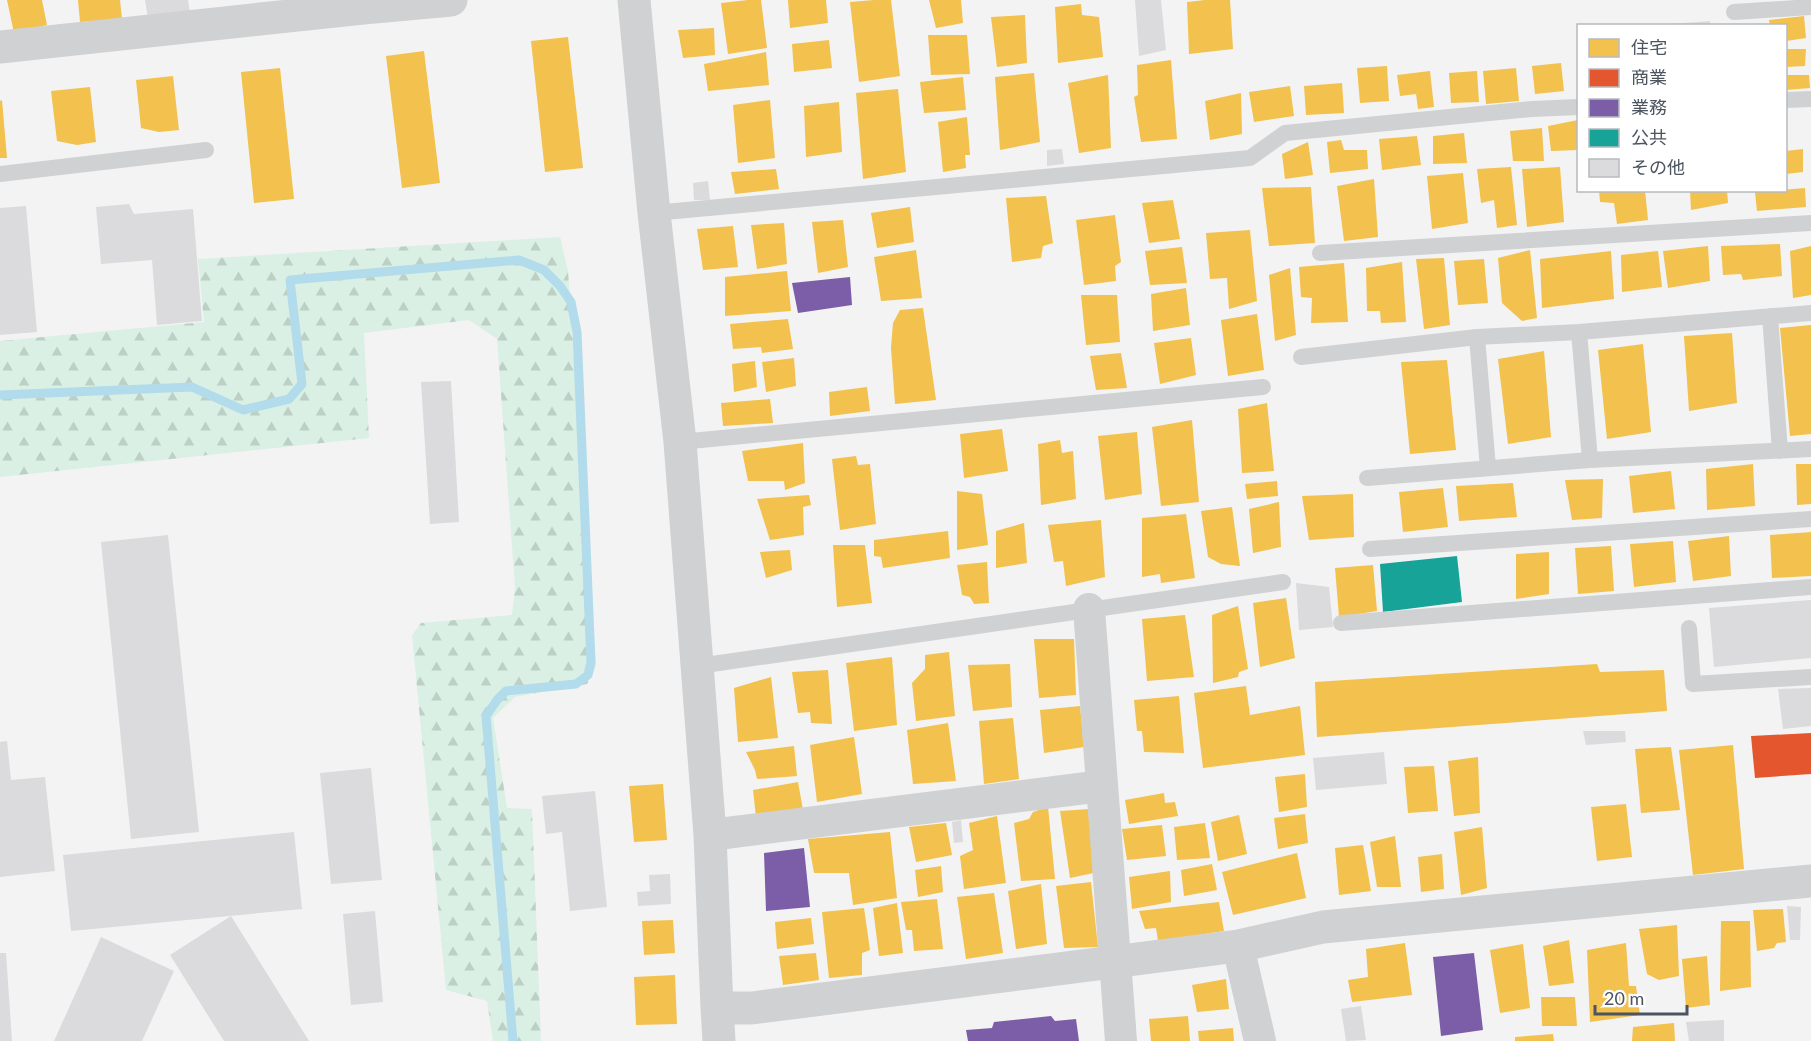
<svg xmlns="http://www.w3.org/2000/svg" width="1811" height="1041" viewBox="0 0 1811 1041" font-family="Lato,'Noto Sans JP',sans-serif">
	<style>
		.forest { fill: url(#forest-firs) }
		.homes { fill: #f2c14e }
		.shops { fill: #e4572e }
		.offices { fill: #7b5ea7 }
		.public { fill: #17a398 }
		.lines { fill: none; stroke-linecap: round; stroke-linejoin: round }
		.stream { stroke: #b2dbeb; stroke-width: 9 }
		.building { fill: #dbdbdd }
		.service { stroke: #cfd1d3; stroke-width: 16 }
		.minor { stroke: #cfd1d3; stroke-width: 32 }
		.tertiary { stroke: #cfd1d3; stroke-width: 33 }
	</style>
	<defs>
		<pattern id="forest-firs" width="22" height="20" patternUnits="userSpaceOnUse" patternTransform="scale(1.5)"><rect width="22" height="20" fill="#daf0e4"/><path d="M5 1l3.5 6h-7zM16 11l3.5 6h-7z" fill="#bdd0c6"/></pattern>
	</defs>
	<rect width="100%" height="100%" fill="#f3f3f3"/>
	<!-- forest -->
	<path class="forest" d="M560,237l8,34 28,395 -9,18 -72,13 -22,21 14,90 25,1 9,232h-48l-6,-40 -41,-11 -34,-355 9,-12 91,-8 3,-28 -18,-248 -28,-19 -105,13 5,105 -369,39v-136l204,-19 -6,-63z"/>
	<!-- homes -->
	<path class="homes" d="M7,0h35l5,25 -33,8z
		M78,0h42l2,19 -42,3z
		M748,0h13l6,48 -39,6 -7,-51z
		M788,0h38l2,23 -38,5z
		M874,0h17l9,76 -41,6 -9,-80z
		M929,0h32l2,23 -27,5z
		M1205,0h25l3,49 -44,5 -2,-52z
		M1081,4l1,11 17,2 4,40 -45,6 -3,-56z
		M1025,15l2,48 -30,4 -6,-50z
		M1804,16l2,22 -20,3v-15h-16l-1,-6z
		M714,28l1,27 -32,3 -5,-28z
		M928,35h39l3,39 -39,1z
		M568,37l15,131 -38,4 -14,-131z
		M829,40l3,28 -38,4 -2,-28z
		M1786,49h20l-1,17 -19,1z
		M424,51l16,132 -38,5 -16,-132z
		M766,52l3,33 -61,6 -4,-27z
		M1171,60l6,79 -36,3 -7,-45 4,-2 -1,-30z
		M1561,63l3,28 -29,3 -3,-28z
		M1387,66l2,35 -29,2 -3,-35z
		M280,68l14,131 -40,4 -13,-131z
		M1516,68l3,33 -33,3 -3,-33z
		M1430,71l4,36 -16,2 -2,-15 -16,2 -3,-21z
		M1477,71l2,31 -28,1 -2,-30z
		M1034,73l6,69 -40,8 -5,-73z
		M1108,75l3,73 -32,5 -11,-70z
		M1786,75h23l1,13 -24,2z
		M173,76l6,54 -20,2 -18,-4 -5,-48z
		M963,77l3,33 -42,3 -4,-31z
		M1342,83l2,30 -38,2 -2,-29z
		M1290,86l4,30 -40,6 -5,-30z
		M90,87l6,55 -19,3 -20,-4 -6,-50z
		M898,89l8,83 -43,7 -7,-86z
		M1241,93l1,41 -32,6 -5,-39z
		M2,100l5,58h-7v-57z
		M770,100l5,58 -37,5 -5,-58z
		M839,102l3,50 -36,5 -2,-51z
		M967,117l3,38h-5l1,13 -23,4 -5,-50z
		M1578,120v30l-27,1 -3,-25z
		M1542,128l2,33h-31l-3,-30z
		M1464,133l3,30 -34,1v-28z
		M1417,136l4,29 -39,5 -3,-31z
		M1341,140l3,10h23l1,19 -38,4 -3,-31z
		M1308,142l5,33 -28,4 -3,-25z
		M1803,149v23l-17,2v-23z
		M1511,167l6,58 -20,3 -3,-28 -13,3 -4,-34z
		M1560,167l4,55 -37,5 -5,-58z
		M776,169l3,20 -44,5 -4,-22z
		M1463,173l5,50 -36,6 -5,-53z
		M1374,179l4,58 -34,4 -7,-55z
		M1311,187l4,56 -46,3 -7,-58z
		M1805,188l1,19 -49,4 -2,-19z
		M1599,190h46l3,30 -31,4 -3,-21 -14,-1z
		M1690,190h37l1,13 -37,7z
		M1046,196l7,47 -10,3 -2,12 -29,4 -6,-64z
		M1173,200l7,39 -31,4 -7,-40z
		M910,207l4,35 -37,6 -6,-35z
		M1115,215l6,47 -6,4 1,15 -32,4 -8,-65z
		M843,220l5,47 -30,6 -6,-51z
		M784,223l3,41 -30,5 -6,-44z
		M733,226l5,41 -35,3 -6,-41z
		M1250,230l7,71 -28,8 -2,-31 -17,1 -4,-46z
		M1780,244l2,32 -39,4 -2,-6 -18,1 -2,-29z
		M1708,246l2,35 -42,7 -5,-37z
		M1811,246v49l-18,3 -3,-47z
		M1182,247l5,36 -37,2 -5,-34z
		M916,250l6,48 -41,3 -7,-44z
		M1530,250l7,68 -15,3 -20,-18 -4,-45z
		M1611,251l3,48 -72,9 -2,-49z
		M1658,251l4,36 -40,5 -1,-37z
		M1444,258l6,67 -26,4 -8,-70z
		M1484,259l4,44 -30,2 -4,-44z
		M1402,262l4,60 -25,1 -1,-12h-13l-1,-43z
		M1344,263l4,59 -37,1 1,-25 -11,-1 -2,-30z
		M1290,268l6,67 -21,6 -6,-66z
		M787,271l4,40 -66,5v-39z
		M1186,288l4,37 -37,6 -2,-37z
		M1081,295h36l3,47 -34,3z
		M923,308l13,92 -41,4 -4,-56 2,-25 7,-13z
		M1257,314l7,56 -36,6 -7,-56z
		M788,319l5,30 -31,4 -1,-6 -28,2 -3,-25z
		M1811,325v109l-21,2 -10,-108z
		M1732,333l5,70 -48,8 -5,-75z
		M1191,338l5,37 -36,9 -6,-41z
		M1643,344l8,88 -44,7 -9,-89z
		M1544,351l7,86 -43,7 -10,-85z
		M1121,353l6,35 -31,2 -6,-34z
		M794,358l2,28 -30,6 -4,-30z
		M1447,360l9,90 -46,4 -9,-92z
		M755,361l2,26 -23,5 -2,-28z
		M867,387l3,24 -40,5 -1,-24z
		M770,399l3,24 -50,3 -2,-23z
		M1267,403l7,68 -32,2 -4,-64z
		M1192,420l7,82 -38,4 -9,-79z
		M1002,429l6,42 -44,7 -4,-44z
		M1137,432l5,62 -37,6 -7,-64z
		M1060,440l2,13 11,-2 3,48 -35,6 -3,-61z
		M803,443l2,40 -20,7 -1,-9h-36l-6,-30z
		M856,456l2,9 12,-1 6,60 -36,6 -8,-71z
		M1753,464l2,42 -48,4 -1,-41z
		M1796,464h15v40l-14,1z
		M1671,471l4,38 -42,4 -4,-37z
		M1603,479l-1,39 -30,2 -7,-40z
		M1277,481l1,15 -31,3 -2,-15z
		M1513,483l4,34 -58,4 -3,-35z
		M1443,488l5,39 -45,5 -4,-40z
		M957,491l25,3 6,51 -31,5z
		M1353,494l1,43 -45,3 -7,-44z
		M809,495l2,10 -8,2 1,28 -34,5 -13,-41z
		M1279,502l2,45 -28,6 -4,-44z
		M1232,507l8,59 -19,-2 -13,-7 -7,-46z
		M1186,514l9,64 -34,5 -1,-9 -18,3v-59z
		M1101,520l4,57 -39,9 -3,-25 -9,1 -6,-37z
		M1024,523l3,40 -31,5v-37z
		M948,531l2,27 -67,10 -2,-11 -7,-1v-16z
		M1811,532v44l-39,2 -2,-43z
		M1729,536l2,40 -38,5 -5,-40z
		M1673,541l3,41 -42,5 -4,-43z
		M833,545h32l7,58 -35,4z
		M1611,546l3,45 -36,3 -3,-46z
		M790,550l2,20 -26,8 -6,-26z
		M1549,552v42l-33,5v-45z
		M987,562l2,41 -15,1 -4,-7 -8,-2 -5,-30z
		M1373,565l4,46 -38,6 -4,-49z
		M1286,598l9,60 -35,9 -7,-64z
		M1238,606l10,63 -9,3 -1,5 -25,6 -1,-68z
		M1185,615l9,62 -47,4 -5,-62z
		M1034,639h40l2,56 -37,3z
		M949,652l6,64 -39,5 -4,-38 13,-14v-14z
		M892,657l5,68 -43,6 -8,-68z
		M1010,664l2,43 -39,4 -5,-46z
		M1597,664l3,8 64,-2 3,41 -350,26 -2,-55z
		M828,670l4,54 -21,-1 -1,-11 -12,1 -6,-41z
		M771,677l7,61 -40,4 -4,-54z
		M1246,686l4,29 50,-9 5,49 -102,13 -9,-75z
		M1179,696l5,57 -40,-1 -2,-21h-5l-3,-31z
		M1080,706l4,41 -40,6 -4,-43z
		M1013,718l6,61 -35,5 -5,-63z
		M948,723l8,58 -43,3 -6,-54z
		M854,737l8,57 -45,8 -7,-57z
		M1733,745l11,124 -51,6 -14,-125z
		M794,746l3,30 -40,3 -2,-9 -9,-18z
		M1671,747l9,63 -39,3 -6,-64z
		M1478,757l2,56 -26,3 -6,-55z
		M1434,766l4,45 -30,2 -4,-46z
		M1305,774l2,33 -28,5 -4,-35z
		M798,782l5,28 -47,7 -3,-27z
		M663,784l4,56 -33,2 -5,-56z
		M1164,793l1,10 10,-1 3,14 -49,8 -4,-24z
		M1626,804l6,53 -35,4 -6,-54z
		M1048,807l7,72 -34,2 -7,-58 15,-4 4,-7z
		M1090,809l8,63 -28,6 -10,-67z
		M1305,814l3,29 -30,6 -4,-31z
		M1239,815l8,39 -29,7 -7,-39z
		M997,816l9,67 -42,6 -4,-33 13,-6 -4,-27z
		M946,823l6,32 -36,7 -7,-35z
		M1205,823l5,35 -33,2 -3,-33z
		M1162,825l4,31 -39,4 -5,-31z
		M1482,827l5,61 -26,7 -7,-63z
		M890,832l7,66 -44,7 -4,-32h-35l-6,-34z
		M1395,836l6,51h-24l-7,-45z
		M1363,845l8,46 -32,4 -4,-47z
		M1297,853l9,45 -73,17 -11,-43z
		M1442,854l2,35 -23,3 -3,-35z
		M1212,864l5,26 -33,6 -3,-26z
		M941,866l2,26 -25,5 -3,-27z
		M1170,871l1,31 -39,7 -3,-32z
		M1091,882l7,65 -34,1 -8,-62z
		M1041,884l6,60 -31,5 -8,-58z
		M994,893l9,60 -37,6 -9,-62z
		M937,899l6,50 -29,2 -2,-21h-6l-5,-28z
		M1219,902l5,29 -66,10 -2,-13 -11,1 -6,-18z
		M897,903l6,50 -24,3 -6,-48z
		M864,908l6,42 -8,3v22l-33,3 -7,-66z
		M1783,909l3,33 -9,1 -3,5 -17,3 -4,-41z
		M811,918l3,26 -37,5 -2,-27z
		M673,920l2,33 -31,2 -2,-34z
		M1721,921h29l1,66 -31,4z
		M1677,925l2,51 -20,4 -12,-6 -8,-45z
		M1569,940l5,43 -25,3 -6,-40z
		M1405,943l7,52 -60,7 -4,-22 20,-3 -2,-28z
		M1626,943l3,43h7l4,29 -50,7 -3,-72z
		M1523,944l7,64 -30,5 -10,-63z
		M816,953l3,27 -36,5 -4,-29z
		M1707,956l3,49 -24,3 -4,-49z
		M675,975l2,49 -41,1 -2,-48z
		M1226,979l3,30 -32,3 -5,-27z
		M1541,997h34l2,29h-35z
		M1188,1016l2,25h-39l-2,-22z
		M1674,1023l1,18h-43l1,-14z
		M1233,1028l1,13h-35l-1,-10z
		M1553,1034l1,7h-39v-4z"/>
	<!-- shops -->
	<path class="shops" d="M1811,733v41l-56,4 -4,-42z"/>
	<!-- offices -->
	<path class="offices" d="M850,277l2,28 -54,8 -6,-30z
		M804,848l6,59 -44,4 -2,-58z
		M1474,953l9,77 -42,6 -8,-79z
		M1051,1016l4,5 21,-2 3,22h-111l-2,-11 26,-2 2,-6z"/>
	<!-- public -->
	<path class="public" d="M1457,556l5,46 -79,10 -3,-48z"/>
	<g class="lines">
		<!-- stream -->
		<path class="stream" d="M0,395l192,-8 51,23 46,-11 13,-15 -12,-104 229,-20 25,10 16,16 11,16 6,30 14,330 -3,13 -12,9 -70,7 -9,9 -11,16 27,325"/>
	</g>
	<!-- building -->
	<path class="building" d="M145,0h43l2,13 -42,6z
		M1135,0h26l5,50 -27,6z
		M1710,21v5h-38v-2z
		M1062,149l2,15 -17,2v-16z
		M708,181l2,19h-16l-1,-17z
		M129,204l5,10 59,-5 9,112 -45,4 -5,-65 -51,4 -5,-57z
		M26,206l11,126 -37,3v-127z
		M451,381l8,141 -29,2 -9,-142z
		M168,535l31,297 -68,7 -30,-297z
		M1296,583l33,4 4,40 -34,3z
		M1811,600v58l-97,9 -5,-59z
		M1811,688v38l-28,3 -5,-40z
		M1583,731h42l1,11 -40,3z
		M7,741l4,39 34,-3 10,94 -55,6v-135z
		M1384,752l3,32 -71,6 -3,-32z
		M371,768l11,112 -51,4 -11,-111z
		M595,791l12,116 -37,4 -8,-79 -16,2 -4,-38z
		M961,820l2,22 -9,1 -2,-21z
		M294,832l8,77 -231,22 -8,-76z
		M670,874l1,30 -33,2 -1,-14 13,-1 -1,-16z
		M1787,906l14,1 -1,33h-10z
		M375,911l8,91 -32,3 -8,-91z
		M231,916l78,125h-85l-54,-86z
		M101,937l73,34 -32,70h-88z
		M0,953h6l6,88h-12z
		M1361,1006l5,34 -20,1 -5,-32z
		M1724,1020v21h-35l-3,-19z"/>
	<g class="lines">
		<!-- service -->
		<path class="service" d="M1734,12l77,-5
			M1786,100l25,-1
			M0,174l206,-24
			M654,213l596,-55 35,-25 247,-24 46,-2
			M1320,253l491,-30
			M1770,316l10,135
			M1579,332l11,128
			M1477,337l11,131
			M1301,357l176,-20 102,-5 232,-19
			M680,442l583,-55
			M1367,478l223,-18 221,-11
			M1370,549l441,-30
			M1341,623l470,-36
			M1689,628l4,56 118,-7
			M698,666l585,-84"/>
		<!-- minor -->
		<path class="minor" d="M1089,609l32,432
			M710,835l392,-49
			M1238,946l22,95"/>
		<!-- tertiary -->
		<path class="tertiary" d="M634,0l20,213 26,229 30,393 7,173 2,33
			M0,47l363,-39 88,-8
			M717,1008h35l486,-62 85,-19 488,-46"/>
	</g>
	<!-- legend -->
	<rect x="1577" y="24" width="210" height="168" fill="#ffffff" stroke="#b7bbbf" stroke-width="1.5"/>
	<rect x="1589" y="39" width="30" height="18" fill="#f2c14e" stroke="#b7bbbf" stroke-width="1.5"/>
	<text x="1631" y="54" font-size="18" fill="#4b545f">住宅</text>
	<rect x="1589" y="69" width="30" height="18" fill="#e4572e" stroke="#b7bbbf" stroke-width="1.5"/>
	<text x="1631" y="84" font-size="18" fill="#4b545f">商業</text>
	<rect x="1589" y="99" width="30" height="18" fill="#7b5ea7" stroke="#b7bbbf" stroke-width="1.5"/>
	<text x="1631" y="114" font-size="18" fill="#4b545f">業務</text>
	<rect x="1589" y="129" width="30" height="18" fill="#17a398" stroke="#b7bbbf" stroke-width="1.5"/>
	<text x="1631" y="144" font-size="18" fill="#4b545f">公共</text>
	<rect x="1589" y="159" width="30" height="18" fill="#dbdbdd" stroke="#b7bbbf" stroke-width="1.5"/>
	<text x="1631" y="174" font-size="18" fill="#4b545f">その他</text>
	<!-- scale -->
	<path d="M1595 1005v9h92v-9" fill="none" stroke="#4b545f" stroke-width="3"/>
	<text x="1604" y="1005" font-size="18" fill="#4b545f" stroke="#ffffff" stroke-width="4.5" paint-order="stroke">20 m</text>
</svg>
